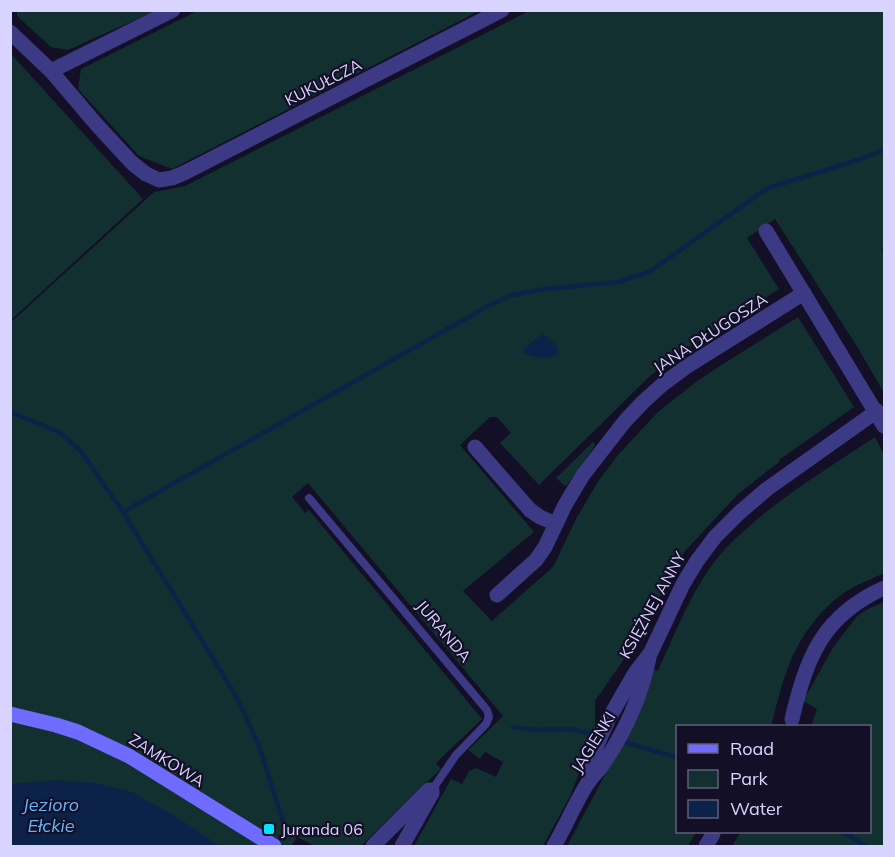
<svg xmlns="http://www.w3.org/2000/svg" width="895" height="857" font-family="Mulish,sans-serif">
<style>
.green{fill:#12302f}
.water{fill:#0c2248}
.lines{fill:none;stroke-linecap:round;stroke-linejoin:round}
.stream{stroke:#0c2248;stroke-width:4.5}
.lane{stroke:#3d3a85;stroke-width:8}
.street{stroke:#3d3a85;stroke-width:15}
.secondary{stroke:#6f6bff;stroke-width:15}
.poi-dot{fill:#00e5ff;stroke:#130f26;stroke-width:2}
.labels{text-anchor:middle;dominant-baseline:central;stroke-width:4.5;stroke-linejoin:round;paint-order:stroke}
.street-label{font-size:16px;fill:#d9d4ff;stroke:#130f26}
.poi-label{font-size:16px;fill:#d9d4ff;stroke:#130f26;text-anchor:start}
.water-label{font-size:18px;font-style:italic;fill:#62b6ff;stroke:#130f26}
</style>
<rect width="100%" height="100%" fill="#130f26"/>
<g class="green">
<polygon points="17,11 17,10 155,11 68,50 51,47 17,16"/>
<polygon points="197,11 197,10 479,11 172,169 139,156 78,89 81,69"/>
<polygon points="529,11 884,11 884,253 878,242 884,255 884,393 858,348 775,219 747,238 779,289 678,354 650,376 539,485 500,443 511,433 497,417 490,417 460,445 534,532 463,591 492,621 553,567 577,517 599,480 618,455 658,412 696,382 720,366 798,317 854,407 779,460 779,462 738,494 685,551 677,563 638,639 595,701 595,730 596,731 570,796 543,846 414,846 451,779 462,784 469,771 476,768 496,777 503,762 485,752 480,759 468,750 503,716 308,483 292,497 305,513 309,510 482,719 436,763 441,769 361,846 315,846 297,837 291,846 11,846 10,323 154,192 185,186"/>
<polygon points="11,55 12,55 143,199 11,320"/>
<path d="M875 437 884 455V573C872 579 858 584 847 591 822 607 803 633 791 660 782 681 777 704 771 726H678V832H696L688 846H567L630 728 654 670 658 671C677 629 695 581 727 547 770 503 824 471 875 437Z"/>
<polygon points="593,442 595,444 594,447 567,485 565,486 556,478"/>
<polygon points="884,602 884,846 732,846 740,833 739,832 870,832 870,726 811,726 817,709 803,701 834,646 858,615 868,609"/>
</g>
<g class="water">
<path d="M543 334C549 337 566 350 554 356 546 360 532 357 524 353L523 350C524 348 541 335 543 334Z"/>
<polygon points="57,780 96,783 132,792 175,816 220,846 11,846 11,784"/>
</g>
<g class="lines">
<g class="stream">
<polyline points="10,412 59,432 80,450 123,512 236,696 258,743 286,831 285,838"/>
<polyline points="123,512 488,306 512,295 545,289 618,282 649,272 768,188 861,159 881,151"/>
<polyline points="513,727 534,730 569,729 594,734"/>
<polyline points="625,742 678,758"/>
<polyline points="843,832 865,846"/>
</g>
<polyline class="lane" points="309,498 487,710 489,717 486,724 456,755 432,790"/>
<g class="street">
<polyline points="10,32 51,71 97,125 132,163 146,174 159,180 172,178 184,173 502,10"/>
<polyline points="51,71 173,10"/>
<polyline points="766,231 884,426"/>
<polyline points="475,447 530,510 540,517 556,524"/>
<polyline points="497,595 536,560 545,547 565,505 583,475 625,421 643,402 663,384 686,367 804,293"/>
<path d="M792 719C807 657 822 616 884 588"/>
<polyline points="589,782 597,745 608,720 635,673 651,652 683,584 697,561 715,537 739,513 767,489 877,411"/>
<polyline points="373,846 429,790 432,790 432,793 402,846"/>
<path d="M554 846C566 825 576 801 589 781 593 776 597 772 601 767 624 734 641 697 649 658"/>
<polyline points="706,846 713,834"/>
</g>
<polyline class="secondary" points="10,714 56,725 78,732 129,756 274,846"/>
</g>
<rect class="poi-dot" x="263" y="823" width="12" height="12" rx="3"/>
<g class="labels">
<g class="street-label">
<text transform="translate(323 82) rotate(-27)">KUKUŁCZA</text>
<text transform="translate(710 333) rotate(-33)">JANA DŁUGOSZA</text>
<text transform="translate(652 605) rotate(-61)">KSIĘŻNEJ ANNY</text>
<text transform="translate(444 631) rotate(50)">JURANDA</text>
<text transform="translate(593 742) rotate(-58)">JAGIENKI</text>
<text transform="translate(167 760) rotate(32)">ZAMKOWA</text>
</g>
<g class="poi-label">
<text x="281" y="829">Juranda 06</text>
</g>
<g class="water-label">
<text x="51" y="804">Jezioro<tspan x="51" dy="21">Ełckie</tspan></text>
</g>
</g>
<rect width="895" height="857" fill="none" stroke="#d9d4ff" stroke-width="24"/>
<rect x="676" y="725" width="195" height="108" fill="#130f26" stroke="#625e7d" stroke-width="1.5"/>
<rect x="688" y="744" width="30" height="9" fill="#6f6bff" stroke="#625e7d" stroke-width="1.5"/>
<text x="730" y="755" font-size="18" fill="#d9d4ff">Road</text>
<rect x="688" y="770" width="30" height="18" fill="#12302f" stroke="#625e7d" stroke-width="1.5"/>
<text x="730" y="785" font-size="18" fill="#d9d4ff">Park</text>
<rect x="688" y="800" width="30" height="18" fill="#0c2248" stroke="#625e7d" stroke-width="1.5"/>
<text x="730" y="815" font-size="18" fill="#d9d4ff">Water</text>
</svg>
